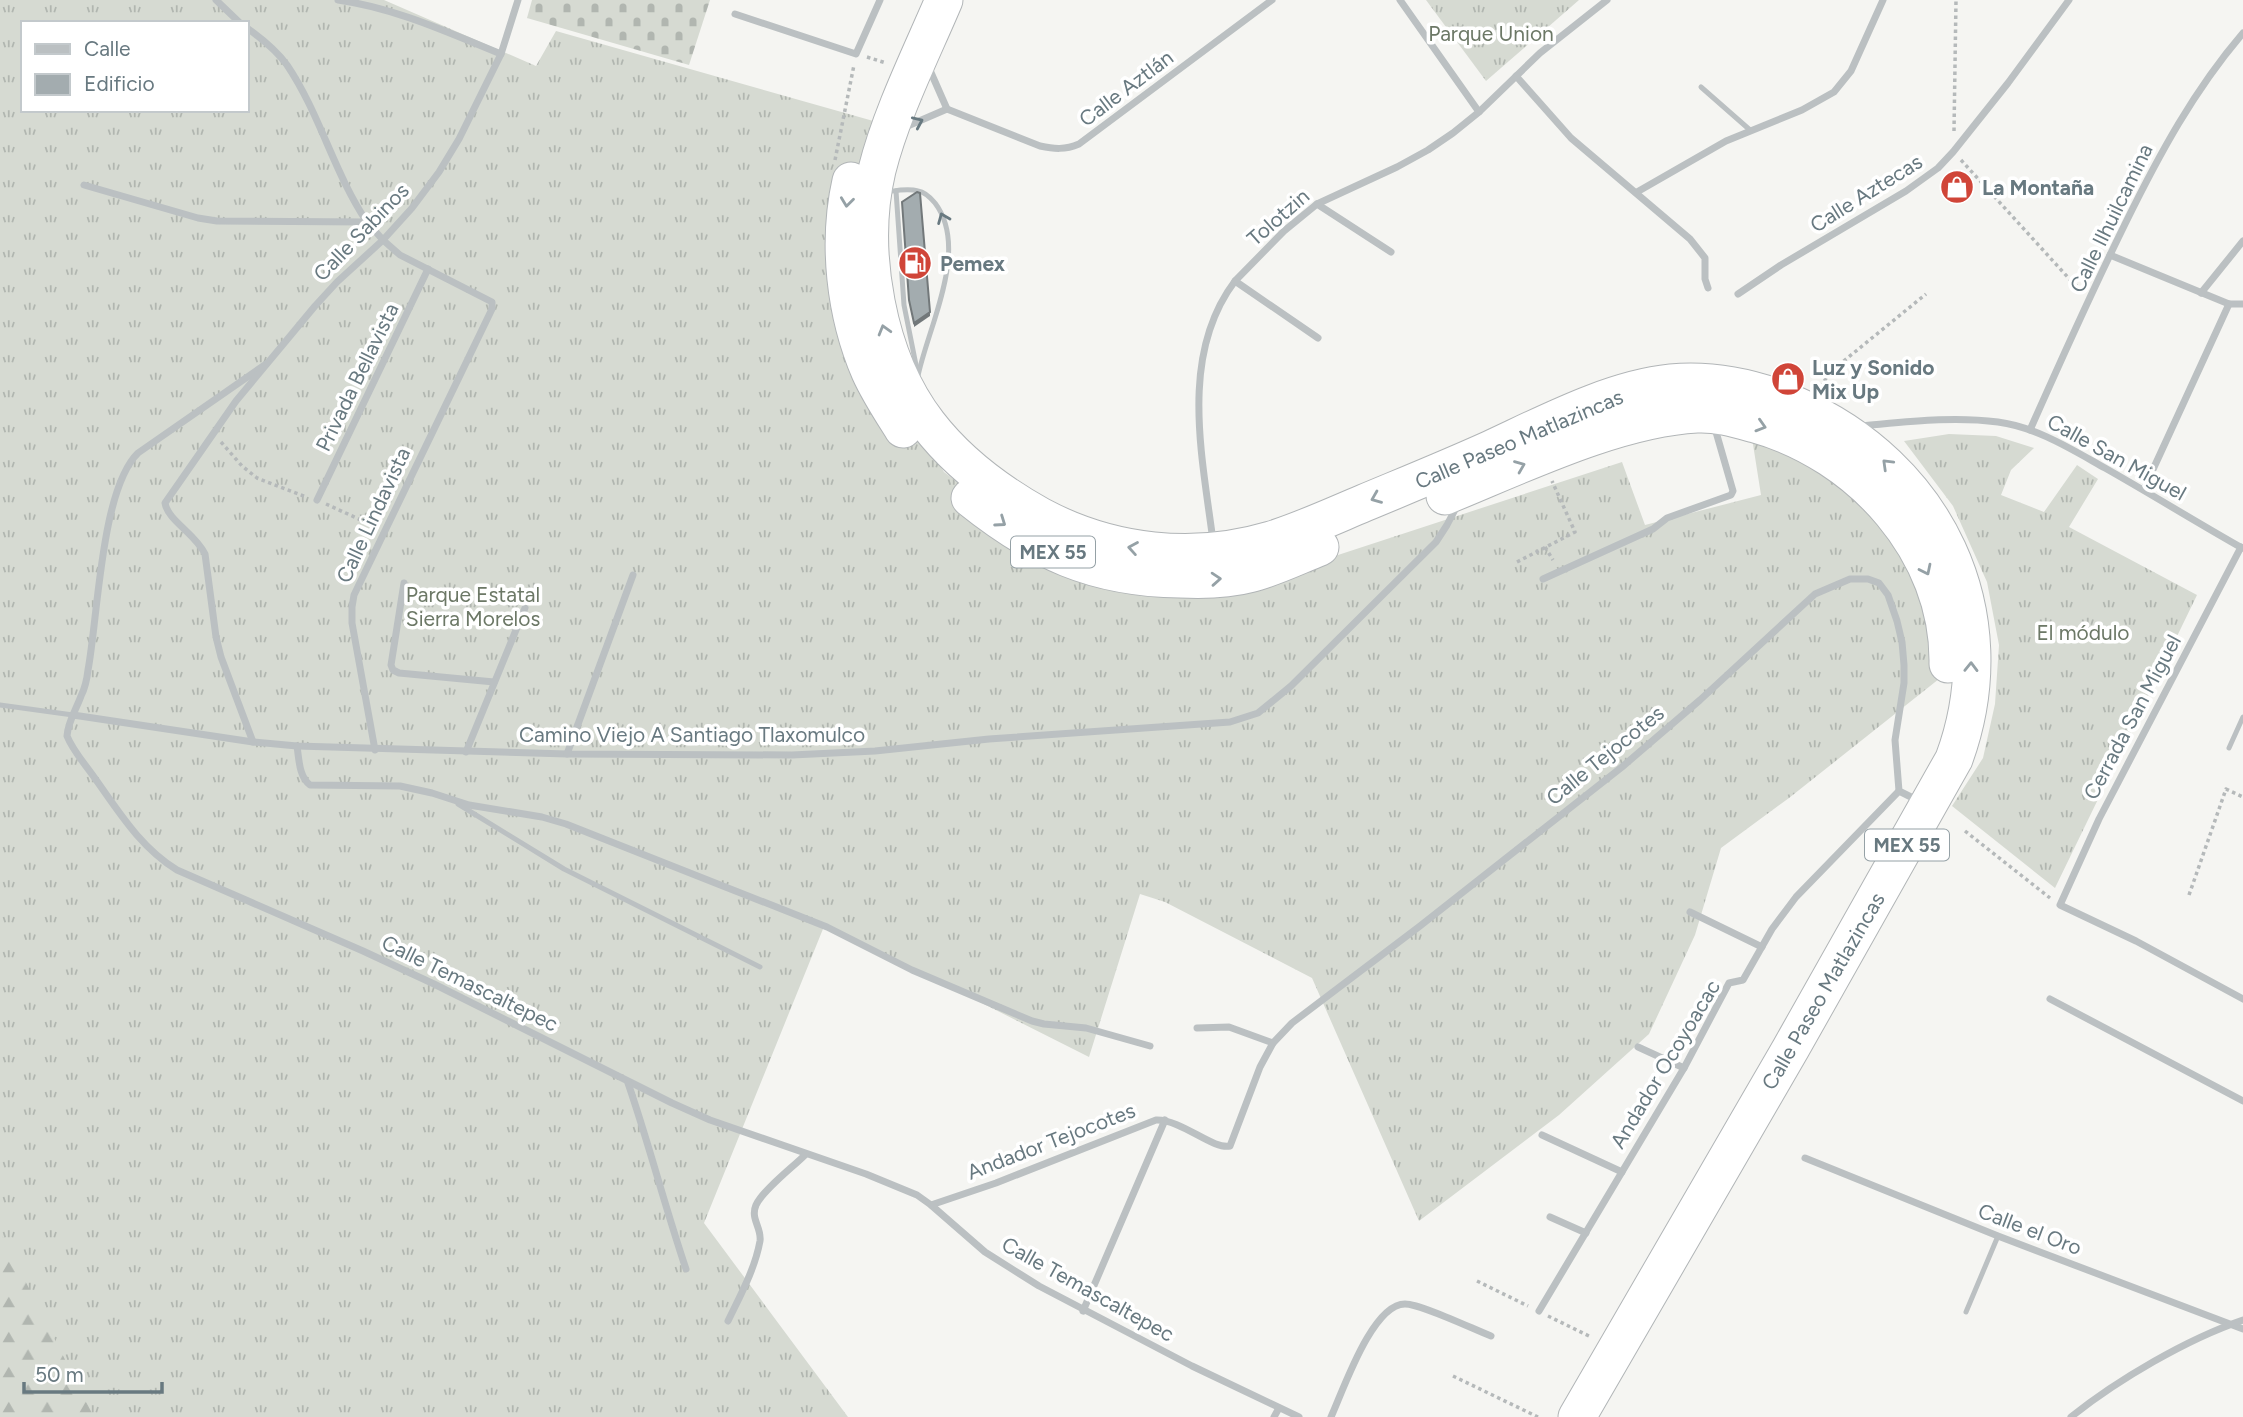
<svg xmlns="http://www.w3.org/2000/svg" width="2243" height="1417" font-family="Figtree,sans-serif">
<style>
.grass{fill:url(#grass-tufts);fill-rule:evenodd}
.forest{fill:url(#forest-firs)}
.cemetery{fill:url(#cemetery-stones)}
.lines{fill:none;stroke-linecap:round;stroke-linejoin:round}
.highway-casing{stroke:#b1b5b7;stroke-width:39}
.path{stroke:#b5b9ba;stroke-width:3.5;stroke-dasharray:3.5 3.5;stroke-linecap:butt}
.lane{stroke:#bbc0c2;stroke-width:5}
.street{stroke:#bbc0c2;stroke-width:7}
.highway{stroke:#fff;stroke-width:37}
.shaded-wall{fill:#72787a}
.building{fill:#a3acaf;stroke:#72787a;stroke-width:2}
.oneway{stroke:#687980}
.oneway2{stroke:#95a1a6}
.labels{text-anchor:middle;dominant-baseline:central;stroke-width:7;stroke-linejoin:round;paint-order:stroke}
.shield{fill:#fff;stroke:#95a1a6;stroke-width:2}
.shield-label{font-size:19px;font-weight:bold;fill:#687980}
.park-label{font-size:21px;fill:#6c7866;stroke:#fff}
.street-label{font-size:21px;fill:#687980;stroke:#fff}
.poi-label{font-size:21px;font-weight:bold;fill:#687980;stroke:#fff;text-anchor:start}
</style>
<defs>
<pattern id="grass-tufts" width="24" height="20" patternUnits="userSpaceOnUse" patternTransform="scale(1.75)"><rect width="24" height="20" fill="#d6dad2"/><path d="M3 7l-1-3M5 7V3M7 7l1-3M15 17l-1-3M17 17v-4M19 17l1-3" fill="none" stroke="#b1b6b0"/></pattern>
<pattern id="forest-firs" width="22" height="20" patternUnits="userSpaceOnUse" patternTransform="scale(1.75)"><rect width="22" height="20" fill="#d6dad2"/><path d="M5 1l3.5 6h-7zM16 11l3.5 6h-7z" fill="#b1b6b0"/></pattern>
<pattern id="cemetery-stones" width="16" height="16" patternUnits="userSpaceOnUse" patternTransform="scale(1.75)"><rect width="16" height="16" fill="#d6dad2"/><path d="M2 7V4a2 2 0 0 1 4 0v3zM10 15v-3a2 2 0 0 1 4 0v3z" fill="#b1b6b0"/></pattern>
</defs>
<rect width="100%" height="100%" fill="#f5f5f2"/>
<g class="grass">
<path d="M0 0H384L536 66 556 31 891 126 871 201 891 384 944 472 1051 554 1213 596 1622 462 1645 525 1761 495 1752 438 1834 453 1978 648 1789 798 1721 848 1695 935 1649 1034 1559 1115 1419 1221 1312 978 1165 902 1140 894 1089 1057 825 924 704 1223 848 1417H0ZM23 23H247V110H23Z"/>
<polygon points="1426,0 1579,0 1486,81"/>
<polygon points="1949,434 1996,436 2034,448 2011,470 2001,495 2044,512 2077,465 2098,479 2069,527 2197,595 2055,888 1952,806 1983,758 1995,704 1999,645 1987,582 1953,506 1904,441"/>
</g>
<polygon class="forest" points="0,1231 94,1417 0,1417"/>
<polygon class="cemetery" points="532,0 710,0 689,65 527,18"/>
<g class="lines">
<g class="highway-casing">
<g id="highway">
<path d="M944 0C921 54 891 114 877 170 858 251 877 358 928 424 958 463 997 492 1040 516 1111 554 1194 563 1271 540 1303 530 1333 516 1364 503 1407 485 1449 468 1491 449 1545 424 1611 389 1671 383 1715 379 1755 388 1795 405 1936 466 2008 612 1954 759L1791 1048 1577 1417"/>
<path d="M851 181C837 243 845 314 870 372 879 392 891 410 903 429"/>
<path d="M1445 496C1519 466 1617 418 1697 414 1717 413 1737 419 1755 424 1860 453 1950 551 1948 664"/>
<path d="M970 498C1036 551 1094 578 1180 579 1203 580 1227 580 1249 574 1273 568 1297 556 1320 547"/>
</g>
</g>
<g class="path">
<polyline points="867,57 886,63"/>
<polyline points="1954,131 1956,0"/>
<polyline points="835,160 854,65"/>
<polyline points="1961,160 2074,284 2082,290"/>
<polyline points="1821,387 1829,373 1926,294"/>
<polyline points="221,442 242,466 257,478 306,497"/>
<polyline points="326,504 374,526"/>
<polyline points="1545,547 1553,560"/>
<polyline points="1517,562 1575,532 1552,481"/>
<polyline points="1965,831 2050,898"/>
<polyline points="2189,895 2226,789 2243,797"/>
<polyline points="1477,1281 1528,1306"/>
<polyline points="1548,1316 1591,1337"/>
<polyline points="1453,1376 1538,1417"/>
</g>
<g class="lane">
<polyline points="1701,87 1750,130"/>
<polyline points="896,191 904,305 917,370"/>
<path d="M885 192C895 191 907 188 918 191 925 192 930 197 935 203 970 249 928 327 918 376"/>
<polyline points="0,705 73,715"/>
<polyline points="2229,748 2243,717"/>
<polyline points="458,804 564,869 760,967"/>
<polyline points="1966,1312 1998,1236"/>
</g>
<g class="street">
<polyline points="216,0 240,23"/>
<path d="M338 0C395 8 447 32 501 54"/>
<polyline points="1400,0 1479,112"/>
<polyline points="735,14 856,54 880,0"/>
<path d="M247 28C261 38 276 50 287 65 320 114 334 173 367 222"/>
<path d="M929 68 947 109 1040 146C1054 149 1065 150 1079 144L1272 0"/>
<polyline points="1516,76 1571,138 1690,239 1705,258 1705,279 1708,288"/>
<polyline points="903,128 947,109"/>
<polyline points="84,185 198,218 217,221 367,222 383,240 400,255 492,302 492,309 354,595 352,607 352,623 375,750"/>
<polyline points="1637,192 1726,141 1802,110 1834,92 1851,71 1883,0"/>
<polyline points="1317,204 1391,252"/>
<polyline points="2110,255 2229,304 2243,304"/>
<polyline points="1235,281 1318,338"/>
<polyline points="2201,293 2243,241"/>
<polyline points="1738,294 1781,265 1906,191 1938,168 1953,152 2008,83 2069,0"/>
<path d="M266 364 138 453C101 489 98 617 88 670 87 679 85 688 81 696 76 710 68 721 67 736 73 751 85 764 94 777 119 812 140 847 177 870L363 951 434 984 672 1103 710 1120 866 1174 917 1195 931 1205 985 1252 1039 1286 1192 1366 1299 1417"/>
<path d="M1860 426C1906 422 1952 416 1998 422 2036 427 2071 449 2105 468 2151 494 2196 522 2242 548"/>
<path d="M2030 430C2061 360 2092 291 2126 222 2159 155 2194 90 2243 33"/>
<polyline points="2144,489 2229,304"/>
<polyline points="317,500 428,269"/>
<path d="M1213 541C1202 455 1179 355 1235 281L1284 231 1317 204 1397 167 1428 150 1453 133 1479 112 1540 53 1607 0"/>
<polyline points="2241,547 2099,819 2060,905 2136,941 2243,999"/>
<polyline points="1543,579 1653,529 1667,518 1731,495 1733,491 1714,425"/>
<polyline points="404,583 391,665 393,670 399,673 494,682"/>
<polyline points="73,715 253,742 297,746 567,754 792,755 875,751 989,739 1230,722 1258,713 1291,686 1436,542 1447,525 1458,504"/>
<path d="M253 742 221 657 216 637 205 554C195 533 168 521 165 503L236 401 315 306 337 282 383 240 412 208 439 172 459 139 501 54 518 0"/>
<path d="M297 746C299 759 299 777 310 785L400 786 432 793 469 805 542 817 566 824 827 927 912 970 1032 1021 1044 1024 1086 1028 1150 1046"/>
<polyline points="466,752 525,608"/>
<polyline points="567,754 633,575"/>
<polyline points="1690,912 1762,947"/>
<polyline points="2050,999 2243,1101"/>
<polyline points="1197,1028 1229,1027 1273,1043"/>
<polyline points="1638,1047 1684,1068"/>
<path d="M628 1083C649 1144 665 1207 686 1269"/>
<polyline points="1542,1135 1622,1172"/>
<polyline points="1805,1158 1998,1236 2243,1329"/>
<path d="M931 1205 996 1183 1156 1120C1181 1119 1213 1150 1230 1146L1260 1067 1273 1043 1292 1023 1420 926 1622 767 1700 700 1815 594 1850 579H1868L1879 583 1888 595 1897 621 1902 642 1904 665V683L1895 740 1899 791 1911 797"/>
<polyline points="1550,1217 1586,1233"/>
<polyline points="1083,1311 1165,1120"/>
<polyline points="1539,1311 1684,1068 1729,983 1743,980 1772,929 1796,897 1899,791"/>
<path d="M728 1321C740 1296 755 1269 760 1241 762 1228 750 1219 756 1205 763 1190 793 1167 805 1155"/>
<polyline points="1274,1417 1279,1408"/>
<path d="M1331 1417C1343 1391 1372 1304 1405 1304 1421 1304 1473 1329 1491 1336"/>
<path d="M2071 1417C2117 1380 2187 1339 2243 1320"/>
</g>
<use href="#highway" class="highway"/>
</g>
<polygon class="shaded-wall" points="930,312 930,316 914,327 914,323"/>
<polygon class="building" points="917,192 920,193 930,312 914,323 909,300 902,202"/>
<defs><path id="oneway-chevron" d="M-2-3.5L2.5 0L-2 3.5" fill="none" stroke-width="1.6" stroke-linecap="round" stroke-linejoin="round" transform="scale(1.75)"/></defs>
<g class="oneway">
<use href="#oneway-chevron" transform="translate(918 122) rotate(-24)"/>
<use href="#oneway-chevron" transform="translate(943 218) rotate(-112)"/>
</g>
<g class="oneway2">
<use href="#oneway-chevron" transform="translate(847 202) rotate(97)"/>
<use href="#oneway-chevron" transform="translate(884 330) rotate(-106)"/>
<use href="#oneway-chevron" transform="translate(1761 426) rotate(17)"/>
<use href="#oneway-chevron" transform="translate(1887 464) rotate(-136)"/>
<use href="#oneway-chevron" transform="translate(1520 466) rotate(-22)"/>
<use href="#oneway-chevron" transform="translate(1376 498) rotate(158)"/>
<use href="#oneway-chevron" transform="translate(1001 522) rotate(35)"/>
<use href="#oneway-chevron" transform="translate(1133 548) rotate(-170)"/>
<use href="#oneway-chevron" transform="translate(1926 570) rotate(64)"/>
<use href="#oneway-chevron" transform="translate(1216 579) rotate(-4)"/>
<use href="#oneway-chevron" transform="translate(1971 667) rotate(-89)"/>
</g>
<defs>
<g id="shop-disc" transform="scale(1.75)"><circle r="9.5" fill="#d04538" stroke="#fff"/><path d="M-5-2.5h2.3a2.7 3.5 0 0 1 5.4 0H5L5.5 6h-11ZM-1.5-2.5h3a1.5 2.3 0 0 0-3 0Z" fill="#fff"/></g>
<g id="fuel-disc" transform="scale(1.75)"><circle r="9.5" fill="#d04538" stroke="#fff"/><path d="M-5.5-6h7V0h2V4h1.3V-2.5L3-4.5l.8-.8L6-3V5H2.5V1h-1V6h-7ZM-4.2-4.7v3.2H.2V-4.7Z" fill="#fff"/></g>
</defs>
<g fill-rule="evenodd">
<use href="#shop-disc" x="1957" y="187"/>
<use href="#fuel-disc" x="915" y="263"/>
<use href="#shop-disc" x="1788" y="379"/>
</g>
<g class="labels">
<g class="shield">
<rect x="1011" y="536.5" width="84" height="31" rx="5"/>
<rect x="1865" y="829.5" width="84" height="31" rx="5"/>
</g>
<g class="shield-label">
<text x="1053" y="552">MEX 55</text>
<text x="1907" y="845">MEX 55</text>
</g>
<g class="park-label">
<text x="1491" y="33">Parque Union</text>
<text x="473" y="594">Parque Estatal<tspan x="473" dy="24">Sierra Morelos</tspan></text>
<text x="2083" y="632">El módulo</text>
</g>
<g class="street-label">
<text transform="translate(1126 88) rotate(-37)">Calle Aztlán</text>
<text transform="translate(1866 193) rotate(-32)">Calle Aztecas</text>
<text transform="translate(1278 217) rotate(-41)">Tolotzin</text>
<text transform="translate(2111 218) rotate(-64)">Calle Ilhuilcamina</text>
<text transform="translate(361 232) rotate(-46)">Calle Sabinos</text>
<text transform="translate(357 377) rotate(-64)">Privada Bellavista</text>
<text transform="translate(1519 439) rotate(-23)">Calle Paseo Matlazincas</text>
<text transform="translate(2117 457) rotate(29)">Calle San Miguel</text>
<text transform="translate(373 515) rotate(-65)">Calle Lindavista</text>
<text transform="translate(2132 717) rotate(-62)">Cerrada San Miguel</text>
<text x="692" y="734">Camino Viejo A Santiago Tlaxomulco</text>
<text transform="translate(1605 755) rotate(-39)">Calle Tejocotes</text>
<text transform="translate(470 983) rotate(26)">Calle Temascaltepec</text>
<text transform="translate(1823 991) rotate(-60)">Calle Paseo Matlazincas</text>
<text transform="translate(1665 1064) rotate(-59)">Andador Ocoyoacac</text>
<text transform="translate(1051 1141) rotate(-21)">Andador Tejocotes</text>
<text transform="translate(2030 1229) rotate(21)">Calle el Oro</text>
<text transform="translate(1088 1289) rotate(29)">Calle Temascaltepec</text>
</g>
<g class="poi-label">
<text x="1982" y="187">La Montaña</text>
<text x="940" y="263">Pemex</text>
<text x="1812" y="367">Luz y Sonido<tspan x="1812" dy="24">Mix Up</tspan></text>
</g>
</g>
<rect x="21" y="21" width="228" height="91" fill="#ffffff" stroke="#c3c9cc" stroke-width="2"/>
<rect x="35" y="44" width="35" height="10" fill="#bbc0c2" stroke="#c3c9cc" stroke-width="2"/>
<text x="84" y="56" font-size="21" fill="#687980">Calle</text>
<rect x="35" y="74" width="35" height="21" fill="#a3acaf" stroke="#c3c9cc" stroke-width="2"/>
<text x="84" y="91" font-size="21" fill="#687980">Edificio</text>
<path d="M24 1382v10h138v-10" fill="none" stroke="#687980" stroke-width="3.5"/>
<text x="35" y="1382" font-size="21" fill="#687980" stroke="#ffffff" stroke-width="5" paint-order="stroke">50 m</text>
</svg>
